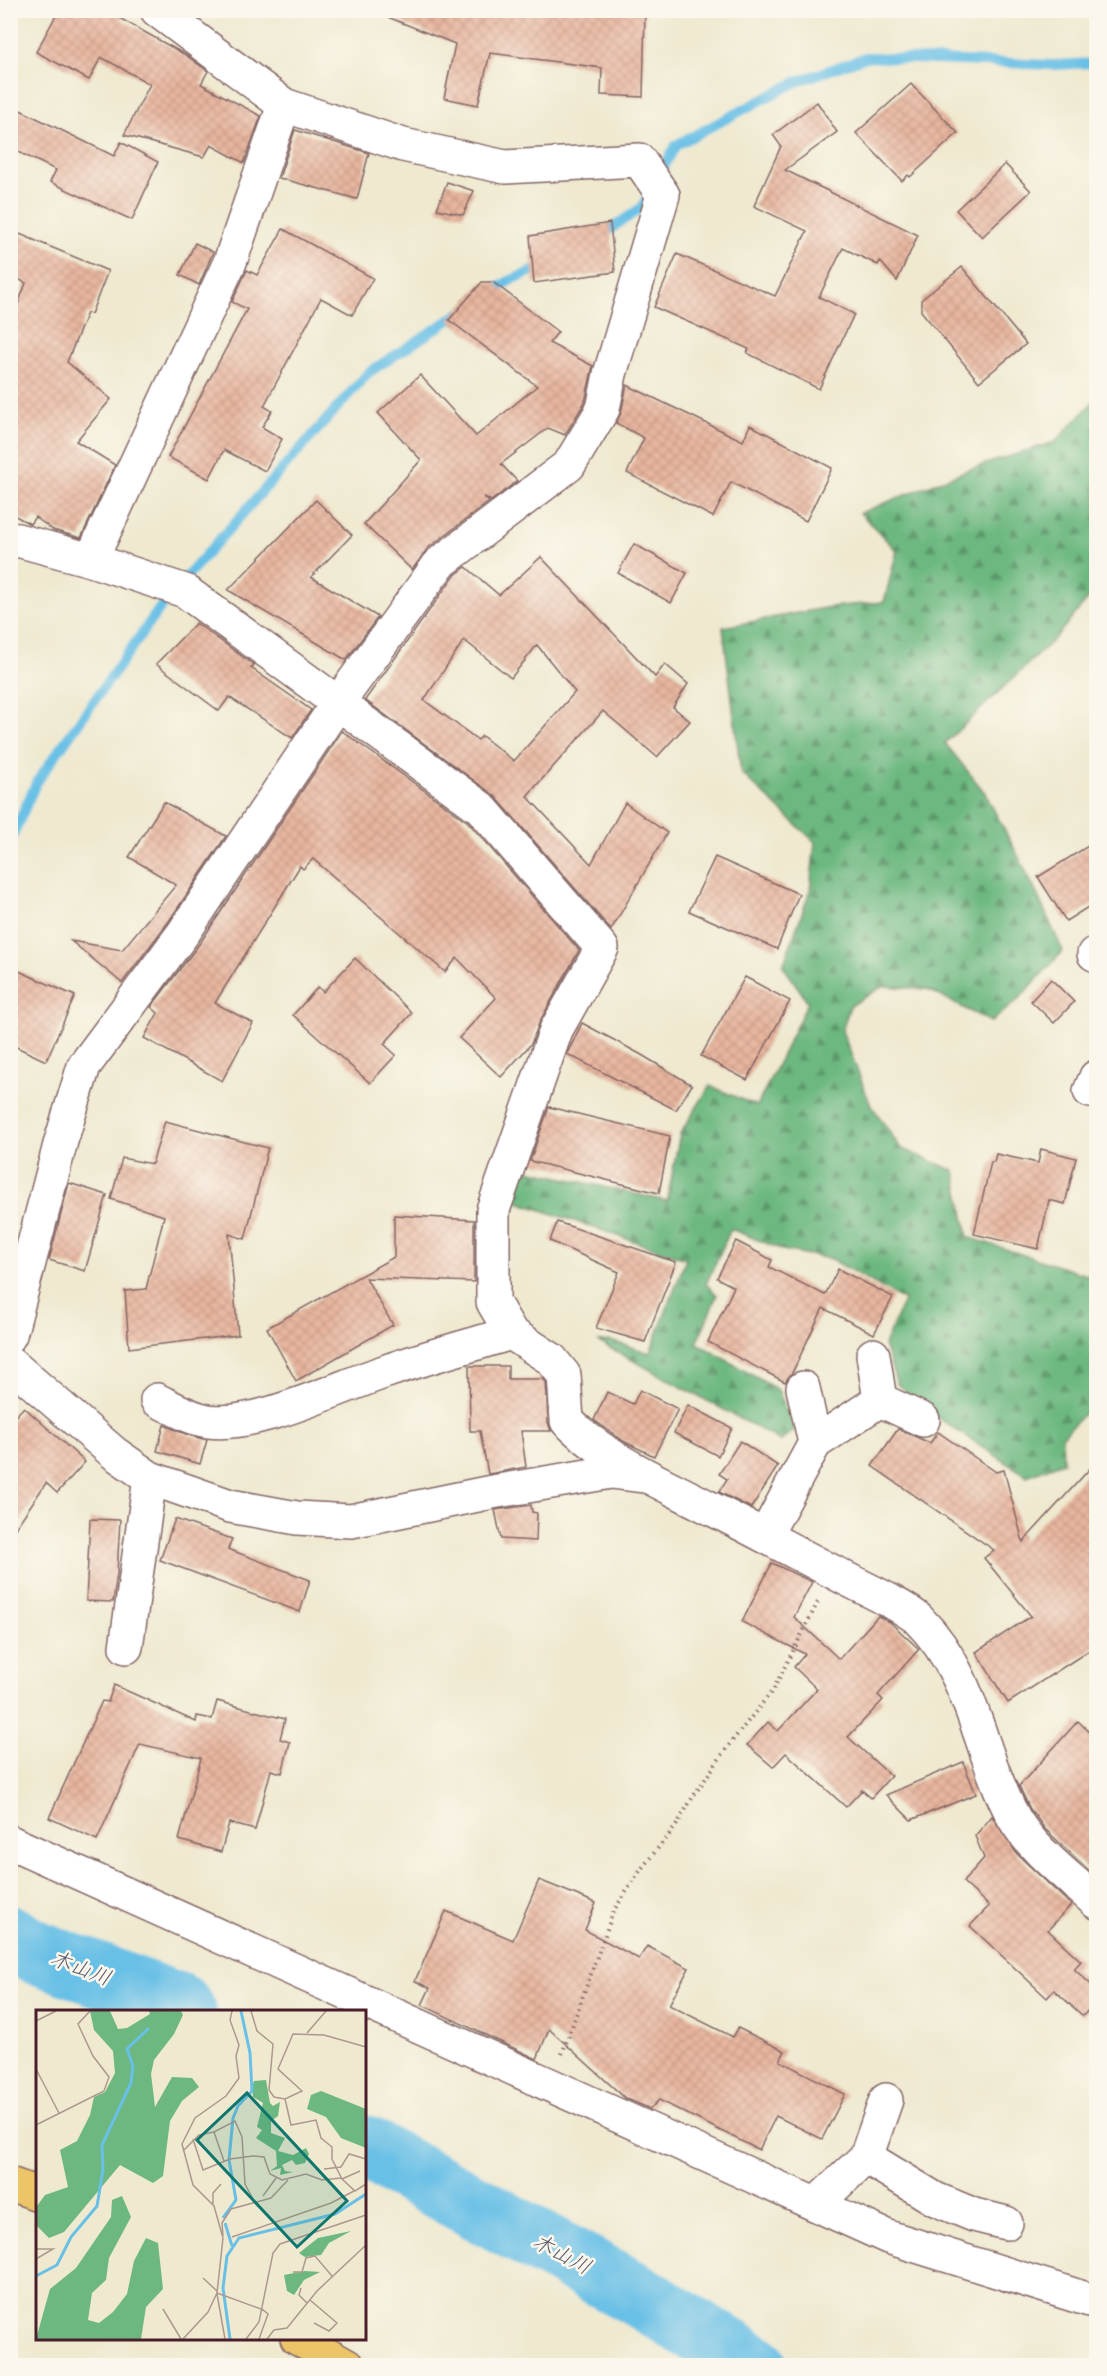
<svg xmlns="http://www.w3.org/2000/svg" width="1107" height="2376" font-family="Sriracha,'Klee One',sans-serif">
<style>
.forest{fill:url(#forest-firs);stroke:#5b6c56;stroke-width:1.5}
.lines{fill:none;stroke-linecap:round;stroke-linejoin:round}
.stream{stroke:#69c0e6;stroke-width:10}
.river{stroke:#69c0e6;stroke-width:64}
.building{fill:url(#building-cross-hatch);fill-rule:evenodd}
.minor-casing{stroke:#846665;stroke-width:36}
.major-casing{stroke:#846665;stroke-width:36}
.path{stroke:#846665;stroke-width:4;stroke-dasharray:1.5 4.5;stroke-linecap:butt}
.minor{stroke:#fff;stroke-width:33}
.major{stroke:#edc569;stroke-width:33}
.labels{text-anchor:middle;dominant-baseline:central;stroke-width:5;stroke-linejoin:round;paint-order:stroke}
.water-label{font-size:21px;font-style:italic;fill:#55576c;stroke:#fbf7ec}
.inset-river{fill:none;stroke:#69c0e6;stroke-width:3}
.inset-road{fill:none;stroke:#ad988e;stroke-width:1.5}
.view{fill:#0f766e;fill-opacity:0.15;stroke:#0f766e;stroke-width:3}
.inset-edge{fill:none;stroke:#4a1f2b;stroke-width:3}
</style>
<defs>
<pattern id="forest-firs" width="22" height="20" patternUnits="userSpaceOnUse" patternTransform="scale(1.5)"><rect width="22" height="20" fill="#6cb880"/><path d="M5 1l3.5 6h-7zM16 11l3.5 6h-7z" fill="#5b9569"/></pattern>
<pattern id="building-cross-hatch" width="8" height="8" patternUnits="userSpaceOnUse" patternTransform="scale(1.5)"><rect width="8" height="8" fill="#e8b69f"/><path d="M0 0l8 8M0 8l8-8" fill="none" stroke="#c89c89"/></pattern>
</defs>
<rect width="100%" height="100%" fill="#fbf7ec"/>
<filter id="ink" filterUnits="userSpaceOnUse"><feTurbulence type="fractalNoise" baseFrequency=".0167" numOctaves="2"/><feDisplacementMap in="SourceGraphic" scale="12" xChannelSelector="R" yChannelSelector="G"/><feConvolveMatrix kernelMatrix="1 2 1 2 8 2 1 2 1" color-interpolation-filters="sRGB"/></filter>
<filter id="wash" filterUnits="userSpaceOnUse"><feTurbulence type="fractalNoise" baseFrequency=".008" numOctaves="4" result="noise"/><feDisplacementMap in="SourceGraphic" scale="24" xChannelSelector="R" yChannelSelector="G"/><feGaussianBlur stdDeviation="1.35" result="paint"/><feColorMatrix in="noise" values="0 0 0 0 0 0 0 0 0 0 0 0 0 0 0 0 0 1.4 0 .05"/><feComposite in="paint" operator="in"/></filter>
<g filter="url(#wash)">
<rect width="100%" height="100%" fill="#efe9d0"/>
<polygon class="forest" points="1096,399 1096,592 1094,592 1055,638 945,743 985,793 1028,875 1063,951 1018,1000 991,1022 927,989 883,986 850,1006 842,1031 870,1103 900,1148 955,1171 968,1237 1096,1278 1096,1405 1094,1403 1062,1437 1063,1462 1027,1476 933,1415 897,1384 884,1345 904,1300 831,1259 783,1250 731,1229 706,1284 717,1295 697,1343 778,1390 795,1430 781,1441 599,1342 611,1341 650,1353 686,1259 515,1201 523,1169 667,1201 680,1134 710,1086 757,1106 808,1002 783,966 810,891 815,842 741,773 723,627 830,607 884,602 897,551 860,513 970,469 1055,442"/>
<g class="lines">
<g class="stream">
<polyline points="657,179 676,145 796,82 866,57 1052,65 1096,63"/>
<polyline points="599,237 641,208 650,193"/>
<polyline points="488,295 509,281 546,265"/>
<polyline points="10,842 36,783 164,602 368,373 460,313"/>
</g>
<g class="river">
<polyline points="10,1937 34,1951 179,2005 185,2012"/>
<polyline points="364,2147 636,2294 756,2366"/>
</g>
</g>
<g id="blocks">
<g class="building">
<polygon points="59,10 126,10 121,19 184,54 208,71 201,84 261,116 244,163 211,145 204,157 124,135 150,84 101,57 89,80 36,52"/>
<polygon points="375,10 645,10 643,97 601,95 602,68 490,53 478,105 444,98 455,44 375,12"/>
<polygon points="911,84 958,133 910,177 908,175 902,181 856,133"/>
<polygon points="817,102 837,132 785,170 918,235 897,281 880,261 878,265 843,248 819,297 854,314 819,389 747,353 749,349 654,307 677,254 775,296 807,231 754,206 781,146 773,135"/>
<polygon points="10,105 114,156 121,142 158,162 132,220 50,182 56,170 10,148"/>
<polygon points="295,130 369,153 357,199 279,178"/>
<polygon points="1005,164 1031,191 982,237 956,210"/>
<polygon points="447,182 474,191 463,215 437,209"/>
<polygon points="610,223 615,272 534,283 530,236"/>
<polygon points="283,229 373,278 352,315 321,298 264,406 272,411 262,427 282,439 265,471 224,450 209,479 168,457 247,309 232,302 247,270 257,275"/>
<polygon points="10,230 108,271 91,314 87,313 67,362 111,399 76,441 115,465 81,538 53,530 35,517 30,524 10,513 10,325 26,283 10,275"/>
<polygon points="195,243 213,252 199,285 180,275"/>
<polygon points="962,267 1026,344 979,382 921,311 921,300"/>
<polygon points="482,282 493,282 558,332 549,343 593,366 585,402 565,435 548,428 501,464 517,481 491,501 483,496 489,502 428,548 412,570 364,524 421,460 378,413 420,375 476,436 537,386 449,320"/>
<polygon points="627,385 743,441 750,425 832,468 806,521 731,482 713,517 627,473 644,438 616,423 621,413"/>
<polygon points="316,500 352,535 311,577 378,617 346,660 228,590"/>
<polygon points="634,544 687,573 671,603 618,573"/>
<path d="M541 557 655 677 665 664 688 684 673 707 690 721 657 757 603 711 527 796 591 864 625 803 667 833 611 930 495 796 365 700 454 576 466 567 499 595ZM464 640 511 678 537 645 575 692 514 761 482 736 478 740 424 700Z"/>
<polygon points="196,623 254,665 251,668 311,710 292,738 229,697 219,711 156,664"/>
<polygon points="342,731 468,822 579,950 540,1021 531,1044 501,1077 459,1038 496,998 457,958 445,972 313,859 303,869 300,866 215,1003 253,1023 222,1081 144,1038 158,1013 151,1007 200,943"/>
<polygon points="164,802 226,836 169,921 122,983 71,941 122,950 176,885 129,857"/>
<polygon points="1096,841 1096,902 1066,921 1038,877"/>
<polygon points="715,857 799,894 777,949 689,911"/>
<polygon points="355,958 412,1013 384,1044 396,1055 370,1083 293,1015 318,987 323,992"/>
<polygon points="10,967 75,996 46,1061 10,1044"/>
<polygon points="745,977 790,1001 747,1080 701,1056"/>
<polygon points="1051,979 1074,1002 1054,1023 1031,1001"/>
<polygon points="582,1023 640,1054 692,1085 676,1110 567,1054"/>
<polygon points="549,1107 670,1136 659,1193 530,1161"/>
<polygon points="165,1121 268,1148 245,1239 229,1234 238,1335 129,1348 125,1291 146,1289 164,1216 111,1199 122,1158 152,1164"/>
<polygon points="1041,1149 1076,1158 1065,1204 1049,1200 1038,1249 974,1234 991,1162 994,1162 996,1154 1038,1163"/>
<polygon points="69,1183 107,1195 85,1271 49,1260"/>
<polygon points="394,1215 474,1220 474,1282 366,1278 393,1325 296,1381 267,1328 394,1257"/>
<polygon points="557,1222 676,1262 645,1342 596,1328 619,1272 550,1241"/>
<polygon points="736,1241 772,1260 769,1267 825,1295 838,1269 893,1297 874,1334 823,1308 792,1373 785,1382 708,1342 734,1287 717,1278"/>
<polygon points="469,1366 508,1366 508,1379 543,1379 546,1382 548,1422 551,1431 521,1431 526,1467 488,1474 480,1431 470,1431"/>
<polygon points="640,1390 678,1409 654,1456 625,1442 594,1420 607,1392 633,1404"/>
<polygon points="688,1405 732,1428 718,1456 674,1433"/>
<polygon points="24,1407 85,1462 57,1493 46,1483 10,1536 10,1422"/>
<polygon points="164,1425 188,1435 207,1440 200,1464 157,1451"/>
<polygon points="898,1429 930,1443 938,1432 996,1472 1004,1470 1023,1542 1096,1462 1096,1646 1008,1703 976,1652 1031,1616 984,1558 994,1550 872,1466"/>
<polygon points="740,1441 778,1466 751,1508 719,1492 727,1479 719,1474"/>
<polygon points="531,1505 532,1512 537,1513 536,1541 501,1539 495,1510"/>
<polygon points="90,1519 120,1520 117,1574 113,1602 86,1601"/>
<polygon points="175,1519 232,1539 228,1549 310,1580 300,1612 160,1560"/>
<polygon points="772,1563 812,1582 794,1617 839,1659 878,1616 890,1622 919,1649 878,1695 883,1700 848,1737 891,1776 871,1798 862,1790 846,1807 786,1753 773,1767 747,1745 768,1722 778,1731 817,1689 794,1667 805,1654 742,1622"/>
<polygon points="114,1685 196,1722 197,1716 212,1719 217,1701 285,1719 280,1739 290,1742 282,1773 271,1770 255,1830 229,1823 221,1852 179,1840 201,1758 140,1744 97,1840 49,1818 102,1701 108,1702"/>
<polygon points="1078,1721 1096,1738 1096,1877 1045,1829 1030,1809 1019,1786"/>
<polygon points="963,1762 976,1794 911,1820 886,1795"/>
<polygon points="992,1816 1017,1854 1071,1905 1048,1930 1081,1961 1074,1969 1096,1989 1096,2001 1083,2016 1054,1990 1047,1998 970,1926 989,1906 963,1882 984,1858 975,1836"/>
<polygon points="539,1880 596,1903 585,1930 639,1959 647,1946 689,1968 669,2005 733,2037 738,2028 785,2051 780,2061 845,2094 822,2139 776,2116 759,2150 659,2100 650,2109 625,2098 549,2029 537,2059 422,2005 430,1988 415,1981 446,1911 513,1940"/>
</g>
</g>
</g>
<g filter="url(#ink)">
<use href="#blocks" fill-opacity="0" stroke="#846665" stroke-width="1.5"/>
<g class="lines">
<g class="minor-casing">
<g id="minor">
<path d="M10 538 91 560 185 591 481 808 602 948 556 1030 493 1210V1302L511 1333 551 1359 564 1375 567 1421C606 1459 658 1481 706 1506 751 1528 794 1552 839 1575 859 1586 903 1605 918 1619 975 1676 977 1750 1014 1818 1033 1851 1069 1876 1096 1902"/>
<polyline points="91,560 230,262 284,105"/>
<polyline points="1094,954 1096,955"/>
<polyline points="1090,1091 1096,1077"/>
<polyline points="10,1335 61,1141 84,1066 184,932 338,703 440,563 569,465 603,409 610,374 663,195 639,160 505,167 403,145 284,105 157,10"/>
<polyline points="10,1363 114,1453 150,1478 230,1506 297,1518 351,1521 492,1492 611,1472 643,1476"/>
<path d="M157 1400C173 1408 190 1418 208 1421 256 1428 336 1388 384 1372 426 1357 469 1346 511 1333"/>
<polyline points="880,1400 923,1420"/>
<polyline points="815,1443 880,1400 873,1355"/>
<polyline points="765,1536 815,1443 803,1388"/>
<polyline points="126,1647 150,1478"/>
<polyline points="10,1842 888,2237 1096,2302"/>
<polyline points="866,2157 935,2199 974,2215 1006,2223"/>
<polyline points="816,2204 866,2157 886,2100"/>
</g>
</g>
<g class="major-casing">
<g id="major">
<polyline points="10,2184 38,2194"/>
<polyline points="297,2338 347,2366"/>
</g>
</g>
<polyline class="path" points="562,2054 614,1910 642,1868 676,1826 694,1795 729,1745 773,1690 818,1602"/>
<use href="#minor" class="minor"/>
<use href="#major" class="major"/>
</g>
</g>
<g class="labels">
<g class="water-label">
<text transform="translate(81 1968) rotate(21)">木山川</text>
<text transform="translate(562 2254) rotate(28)">木山川</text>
</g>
</g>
<g transform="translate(36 2010)">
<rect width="330" height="330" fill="#efe9d0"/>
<path d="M54 1H74L82 19 91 18 114 4 113 1H145L147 5 138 24 118 50 115 64 119 97 136 67 156 68 163 77 146 91 134 111 127 166 117 173 84 155 28 222 13 228 0 215 1 196 9 185 32 177 24 140 41 131 54 105 58 87 69 82 79 63 77 41 58 20ZM230 70 234 93 237 96 244 92 242 106 235 111V123L249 128 242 141 257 145 270 138 273 144 269 153 260 155 256 150 246 155 249 161 257 162 244 165 245 158 234 161 241 156 240 141 220 128 226 120 221 117 227 93 217 87 216 77 218 71ZM285 81 330 99V138L305 128 290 107 271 99 275 85ZM86 186 95 207 73 248 70 270 56 283 52 310 63 313 77 302 91 284 98 251 110 228 122 233 127 279 110 297 105 329H0L14 279 40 258 75 207 76 190ZM315 221 293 233 285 245 269 247 263 243 282 228ZM269 261 284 262 268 270 258 285 251 281 248 265Z" fill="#6cb880"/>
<path class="inset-river" d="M187 208 200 190 193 150 197 108 202 96 216 81 214 43 205 1M189 213 196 236M0 266 21 255 35 227 61 196 67 160 66 135 95 73 97 56 91 39 113 18M194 329 187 278 191 246 203 228 299 204 330 184"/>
<path class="inset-road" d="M196 1 194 10 203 35 200 46 203 68 190 86 159 108 146 134 157 175 178 196 187 228 181 283 225 299M215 1 221 21 237 34 233 80 238 87 249 89 266 81 242 59 257 24 288 25 330 37M0 11 20 1M271 23 290 1M0 59 23 103M249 89 255 115 280 110 285 128 296 137V149L306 169 319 181 330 174M0 115 68 81 73 67 57 46 42 14 54 1M178 122 188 151M157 129 167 160 194 149 217 146 228 147 234 164 246 170 270 164 286 170 305 168M147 141 163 125 178 122 199 111 206 127 209 174 218 191M288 159 305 157 313 144 330 149M306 169 324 161M227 186 240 168M177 194V183L185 174M187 226 186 213 195 199 235 188 252 170M196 227 295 193 318 181M0 239H17L0 249M257 262H266L270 248 279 246 296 266M167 268 181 281M265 278 263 285 271 293M181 284 189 329M274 290 301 313 293 321 278 313M127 299 145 329M147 329 172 302 181 283M210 329 223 312 237 243 244 234 330 205M223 329 232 304 226 299M231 329 238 320 251 318 281 281 330 235"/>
<path class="view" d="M211 83 311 191 261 237 161 130Z"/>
<rect width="330" height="330" class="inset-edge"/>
</g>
<rect width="1107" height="2376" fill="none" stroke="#fbf7ec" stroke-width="36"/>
</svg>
